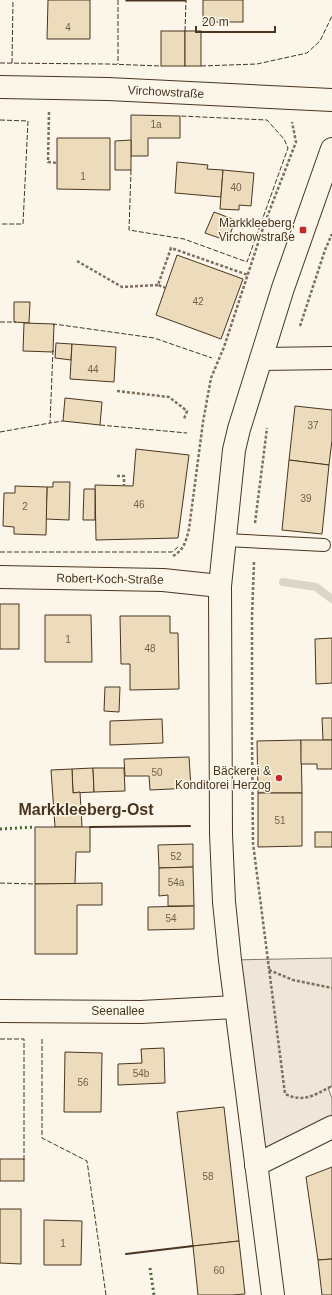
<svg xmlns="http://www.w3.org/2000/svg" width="332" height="1295" font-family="Helvetica,sans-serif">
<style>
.green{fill:#ede6d9;stroke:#887966}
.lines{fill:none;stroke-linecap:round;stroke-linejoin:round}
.stream{stroke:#dcd4c6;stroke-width:8}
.building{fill:#ecdcbc;stroke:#4a3520}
.lane-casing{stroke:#4a3520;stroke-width:14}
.street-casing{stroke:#4a3520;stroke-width:24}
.secondary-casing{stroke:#4a3520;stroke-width:24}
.path{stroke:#7f6f5c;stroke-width:2.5;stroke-dasharray:3 2;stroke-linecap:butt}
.lane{stroke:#fbf6e9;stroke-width:12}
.street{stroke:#fbf6e9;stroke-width:22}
.secondary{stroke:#fbf6e9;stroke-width:22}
.hedge{stroke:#436837;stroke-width:3;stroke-dasharray:2 3;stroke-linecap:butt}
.fence{stroke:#4a3520;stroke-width:1;stroke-dasharray:5 2;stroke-linecap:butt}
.wall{stroke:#4a3520;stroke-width:2}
.poi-dot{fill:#c62828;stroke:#fbf6e9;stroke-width:1.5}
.labels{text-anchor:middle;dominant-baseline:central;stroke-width:3;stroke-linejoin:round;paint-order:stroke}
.number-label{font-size:10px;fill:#725f47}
.street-label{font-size:12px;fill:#4a3520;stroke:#fbf6e9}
.poi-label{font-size:12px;fill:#4a3520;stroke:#fbf6e9;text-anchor:end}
.district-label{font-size:16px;font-weight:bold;fill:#4a3520;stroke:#fbf6e9}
</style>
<rect width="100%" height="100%" fill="#fbf6e9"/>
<polygon class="green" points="332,958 332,1086 328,1088 332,1098 332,1127 256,1165 230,960"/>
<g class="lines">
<polyline class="stream" points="283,582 316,587 332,599"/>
</g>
<g class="building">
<polygon points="48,0 90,0 90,39 47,39"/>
<rect x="126" y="0" width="60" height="1"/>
<rect x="203" y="0" width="40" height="22"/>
<rect x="161" y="31" width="24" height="35"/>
<rect x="185" y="31" width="16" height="35"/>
<polygon points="131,115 180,116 180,138 148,138 148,156 131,156"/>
<polygon points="57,138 110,138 110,190 57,189"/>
<polygon points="131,140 131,170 115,170 115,141"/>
<polygon points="177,162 208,165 207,169 223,170 221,197 175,193"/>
<polygon points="223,170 254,173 251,206 239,205 239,210 220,209"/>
<polygon points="214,212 235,220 228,241 205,233"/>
<polygon points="177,255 243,279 221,339 156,315"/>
<polygon points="14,302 30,302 29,323 14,322"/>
<polygon points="24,323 54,324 53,352 23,351"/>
<polygon points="56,343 72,344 71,360 55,358"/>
<polygon points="72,344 116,347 114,382 70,379"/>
<polygon points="65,398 102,402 100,425 63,421"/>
<polygon points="295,406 332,410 332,440 329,465 289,460"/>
<polygon points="136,449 189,455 178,538 96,540 95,485 133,486"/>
<polygon points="289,460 329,465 322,534 282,530"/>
<polygon points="53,482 70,482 69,520 46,519 47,487 53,487"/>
<polygon points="15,486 47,487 46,535 14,534 14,527 3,526 4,493 15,493"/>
<polygon points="84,489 95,489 95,520 83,520"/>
<rect x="0" y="604" width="19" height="45"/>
<polygon points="45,615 91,615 92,662 45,662"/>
<polygon points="120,616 170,616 170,633 178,633 179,689 130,690 130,664 121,664"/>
<polygon points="332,638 332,683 316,684 315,639"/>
<polygon points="105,687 120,687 119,712 104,711"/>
<polygon points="322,718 332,718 332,740 323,740"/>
<polygon points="162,719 163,743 110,745 110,721"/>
<polygon points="301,740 302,793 258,793 257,741"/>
<polygon points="301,740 332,740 332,769 317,769 317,764 301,764"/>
<polygon points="189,757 191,788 150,790 149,776 125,776 124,759"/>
<polygon points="93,768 94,792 73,793 72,769"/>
<polygon points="93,768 124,768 125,791 94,792"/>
<polygon points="72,769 73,793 80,792 82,827 55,827 51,770"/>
<polygon points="258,793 302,793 302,846 258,847"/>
<polygon points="35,827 90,827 90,852 76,852 75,884 35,884"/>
<rect x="315" y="832" width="17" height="15"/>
<polygon points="193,844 193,867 159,868 158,845"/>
<polygon points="193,867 194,906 168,906 168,895 159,896 159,868"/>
<polygon points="102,883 102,905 77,905 77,954 35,954 35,884"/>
<polygon points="194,906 194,929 148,930 148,907"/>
<polygon points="164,1048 165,1083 118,1085 118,1064 142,1063 141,1049"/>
<polygon points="65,1052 102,1053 101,1112 64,1112"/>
<polygon points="224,1107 239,1241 193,1246 177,1112"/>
<rect x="0" y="1159" width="24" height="22"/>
<polygon points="332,1167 332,1259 318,1260 306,1177"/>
<polygon points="0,1209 21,1209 21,1264 0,1263"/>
<polygon points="44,1220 82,1221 81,1265 44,1265"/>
<polygon points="239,1241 245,1294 232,1295 198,1295 193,1246"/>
<polygon points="332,1259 332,1295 322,1295 318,1260"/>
</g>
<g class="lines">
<g class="lane-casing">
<polyline id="lane" points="225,540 324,545"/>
</g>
<g class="street-casing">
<g id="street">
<polyline points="0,87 108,89 332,100"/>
<polyline points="261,359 332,358"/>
<polyline points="0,577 163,580 220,586"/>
<polyline points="256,1165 332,1127"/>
</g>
</g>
<g class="secondary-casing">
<g id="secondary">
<polyline points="0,1011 141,1012 235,1007"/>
<polyline points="273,1295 230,960 224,902 221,834 220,586 234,450 239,429 283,288 332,149"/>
</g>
</g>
<g class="path">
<polyline points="49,112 48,162 57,163"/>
<polyline points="77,261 122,287 158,285"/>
<polyline points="166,288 158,285 171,248 248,275"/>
<polyline points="300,326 325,250 332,234"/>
<polyline points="117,391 169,397 187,411 184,419"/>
<polyline points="117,476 124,476 124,486"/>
<polyline points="255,523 267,428"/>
<path d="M173 556C184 550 186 541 189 529L203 422 211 378 224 347 264 225 296 142 292 122"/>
<path d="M254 562 252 616V739L253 843 285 1094C305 1103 314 1095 332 1086"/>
<polyline points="269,970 293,980 332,988"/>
</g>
<use href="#lane" class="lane"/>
<use href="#street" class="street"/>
<use href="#secondary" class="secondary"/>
<g class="hedge">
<polyline points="0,829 35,827"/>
<polyline points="150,1268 154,1295"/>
</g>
<g class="fence">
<polyline points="118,0 118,64"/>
<polyline points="185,31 186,1"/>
<polyline points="0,63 108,64 161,66"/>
<polyline points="12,63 13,0"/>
<polyline points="201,66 257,64 307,53 320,41 332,16"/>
<polyline points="0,120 28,121 23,224 0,224"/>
<polyline points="131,170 129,230 184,239 247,262 288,148 284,139 267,120 180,116"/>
<polyline points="0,322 16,322"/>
<polyline points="54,326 54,324 154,338 212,358"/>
<polyline points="53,350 50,423 63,421"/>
<polyline points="100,425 187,433"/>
<polyline points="0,432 50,423"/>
<polyline points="0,552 172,552 178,547"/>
<polyline points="0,883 35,884"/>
<polyline points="0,1039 24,1039 24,1160"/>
<polyline points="42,1039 42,1138 87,1161 106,1295"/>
</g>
<g class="wall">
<polyline points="90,827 190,826"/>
<polyline points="126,1254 193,1246"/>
</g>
</g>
<g class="poi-dot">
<rect x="299" y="226" width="8" height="8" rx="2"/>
<circle cx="279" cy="778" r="4"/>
</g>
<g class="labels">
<g class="number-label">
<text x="68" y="27">4</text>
<text x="156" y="124">1a</text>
<text x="83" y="176">1</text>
<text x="236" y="187">40</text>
<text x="198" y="301">42</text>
<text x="93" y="369">44</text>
<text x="313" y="425">37</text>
<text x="306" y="498">39</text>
<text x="139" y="504">46</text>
<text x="25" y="506">2</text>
<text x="68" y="639">1</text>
<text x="150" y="648">48</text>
<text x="157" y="772">50</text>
<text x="280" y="820">51</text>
<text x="176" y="856">52</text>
<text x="176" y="882">54a</text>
<text x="171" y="918">54</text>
<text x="141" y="1073">54b</text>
<text x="83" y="1082">56</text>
<text x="208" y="1176">58</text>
<text x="63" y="1243">1</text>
<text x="219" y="1270">60</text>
</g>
<g class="street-label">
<text transform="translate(166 92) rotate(3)">Virchowstraße</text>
<text transform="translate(110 579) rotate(1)">Robert-Koch-Straße</text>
<text x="118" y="1011">Seenallee</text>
</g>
<g class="poi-label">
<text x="295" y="223">Markkleeberg,<tspan x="295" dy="14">Virchowstraße</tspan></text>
<text x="271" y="771">Bäckerei &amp;<tspan x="271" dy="14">Konditorei Herzog</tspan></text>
</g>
<g class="district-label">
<text x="86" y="809">Markkleeberg-Ost</text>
</g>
</g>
<path d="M196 26v6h79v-6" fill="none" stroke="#4a3520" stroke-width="2"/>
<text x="202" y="26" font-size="12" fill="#4a3520" stroke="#fbf6e9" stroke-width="3" paint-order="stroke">20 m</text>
</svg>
